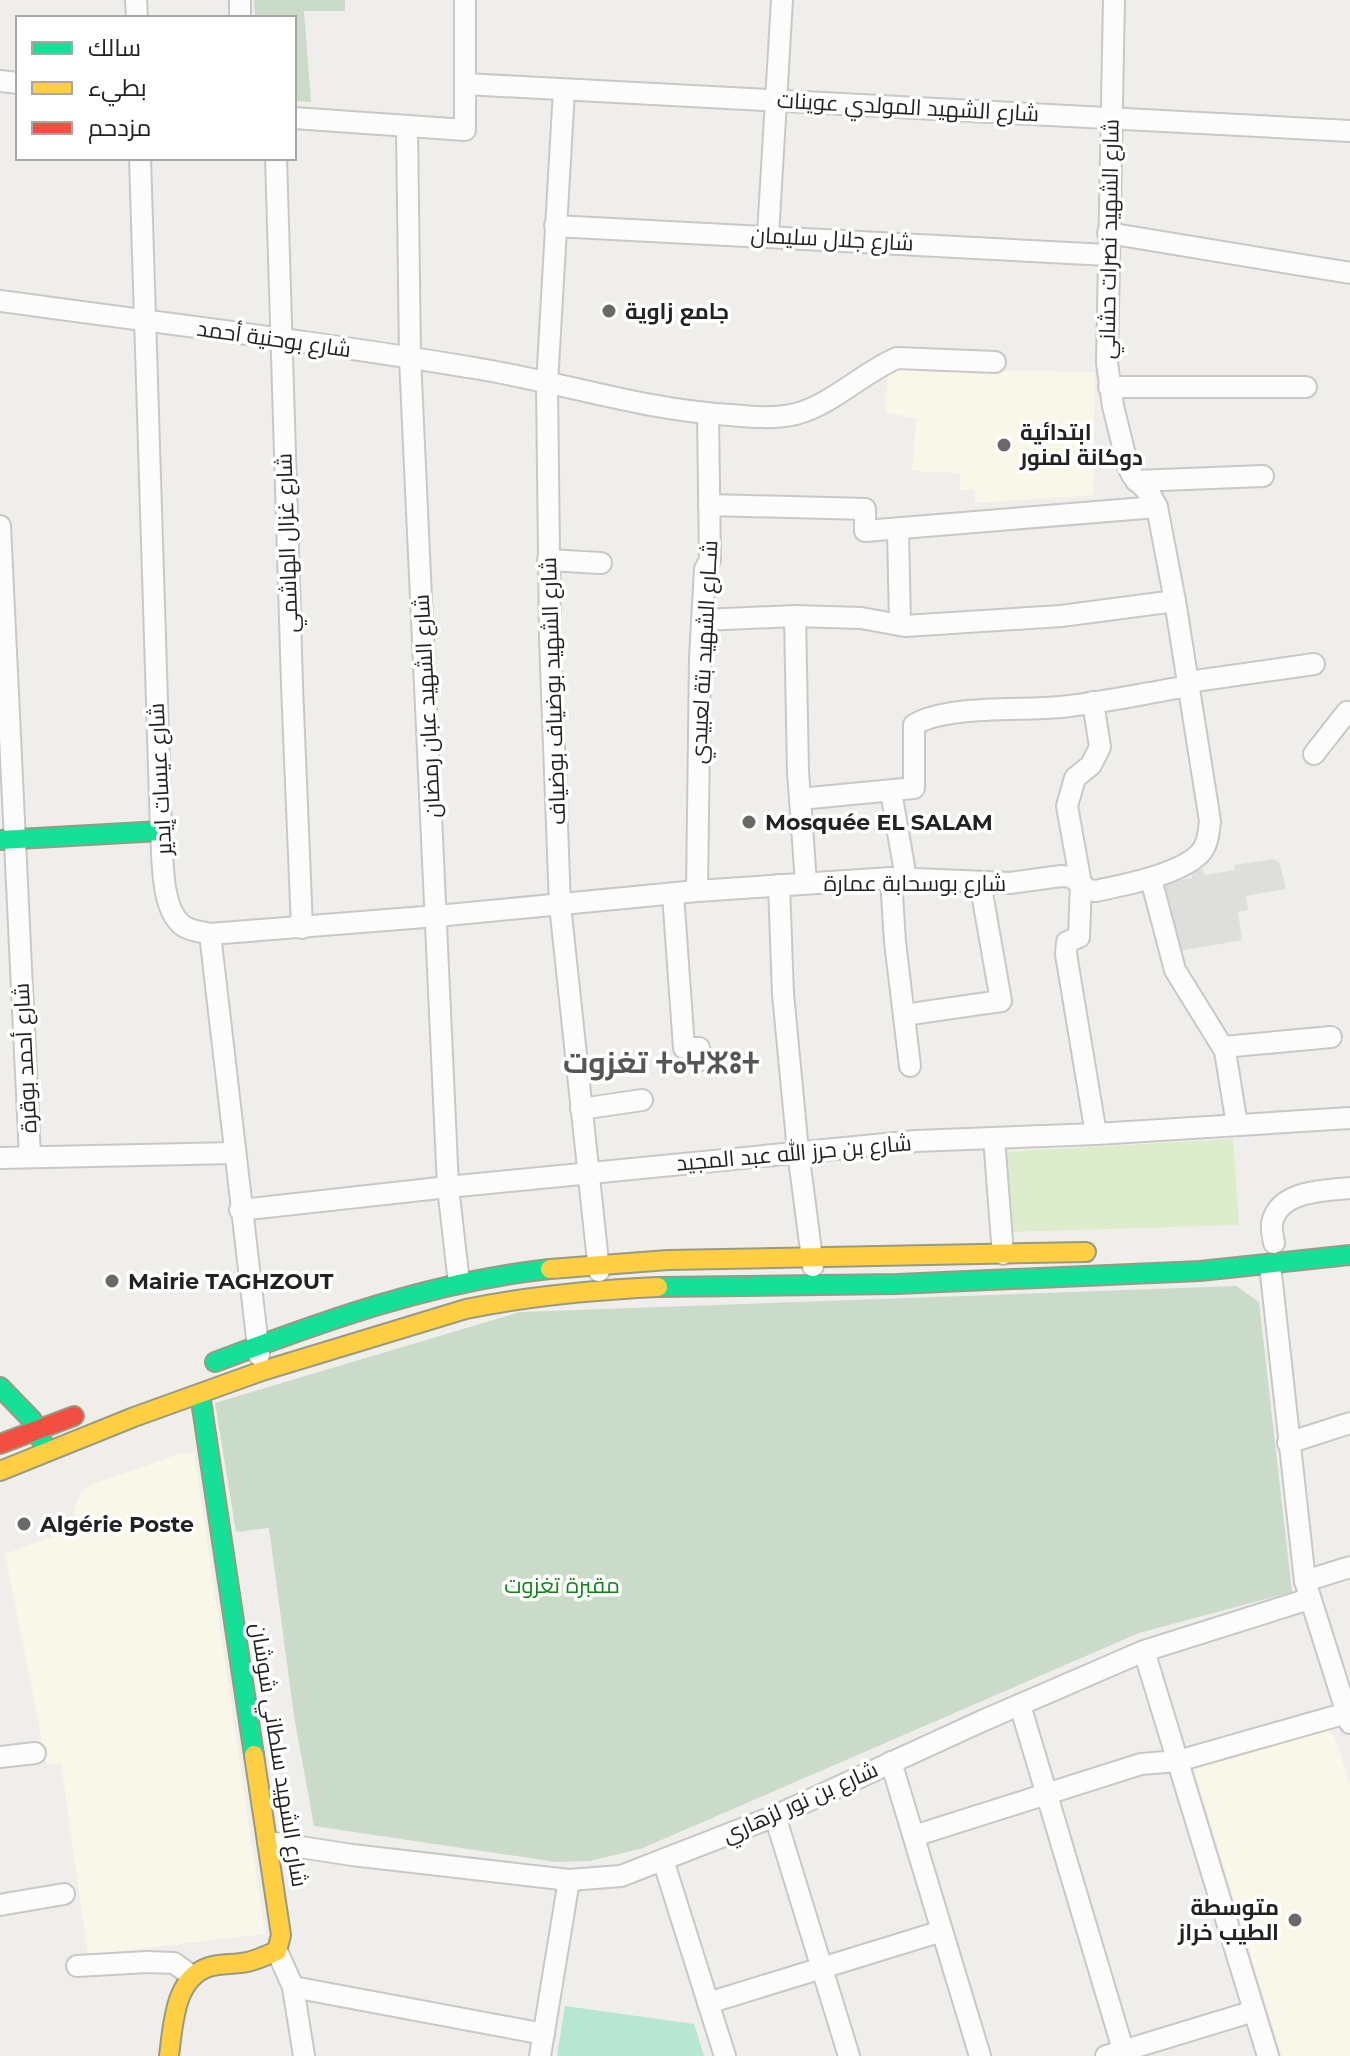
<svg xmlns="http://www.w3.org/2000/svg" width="1350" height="2056" font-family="Montserrat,Cairo,'Noto Sans Tifinagh',sans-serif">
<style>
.education{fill:#f8f7e8}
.religious{fill:#dededc}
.grass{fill:#ddeccb}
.cemetery{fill:#cadbca}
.pitch{fill:#b7e6d2}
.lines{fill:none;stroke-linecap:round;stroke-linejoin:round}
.street-casing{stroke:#c9c8c7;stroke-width:24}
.fast-casing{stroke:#999a82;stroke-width:22}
.slow-casing{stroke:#999a82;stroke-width:22}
.jam-casing{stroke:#999a82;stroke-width:22}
.street{stroke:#fdfcfc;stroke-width:20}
.fast{stroke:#16e098;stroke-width:18}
.slow{stroke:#ffcf43;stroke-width:18}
.jam{stroke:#f24e42;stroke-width:18}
.poi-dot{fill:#6a6968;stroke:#fff;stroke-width:3}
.labels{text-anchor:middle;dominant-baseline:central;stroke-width:7;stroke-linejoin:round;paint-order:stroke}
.street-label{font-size:22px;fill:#222;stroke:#fff}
.poi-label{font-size:22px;font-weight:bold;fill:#222;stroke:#fff;text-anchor:start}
.park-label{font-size:22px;fill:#0c8416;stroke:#fff}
.district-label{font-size:30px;font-weight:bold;fill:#555;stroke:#fff}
</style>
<rect width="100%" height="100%" fill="#f0eeeb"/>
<g class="education">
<polygon points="888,369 1095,372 1093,495 975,503 974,490 960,490 960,473 912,471 917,419 885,412"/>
<polygon points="194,1452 265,1934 88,1955 61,1763 47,1765 5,1554 78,1528 75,1517 75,1504 82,1492 91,1485 179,1454"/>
<polygon points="1319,1730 1329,1731 1335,1738 1350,1784 1350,2056 1282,2056 1194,1769"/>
</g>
<polygon class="religious" points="1274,859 1280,864 1286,889 1246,896 1248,910 1238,912 1242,940 1175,952 1161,883 1192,878 1192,870 1203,869 1204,875 1235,870 1234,865"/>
<polygon class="grass" points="1233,1139 1239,1225 1011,1232 1003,1152"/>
<g class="cemetery">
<polygon points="254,0 345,0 345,11 304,11 311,102 294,101 294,18 255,18"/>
<polygon points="1236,1286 1259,1302 1292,1592 1139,1633 643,1848 590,1861 556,1862 314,1826 294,1716 269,1528 236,1532 215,1403 520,1312"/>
</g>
<polygon class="pitch" points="565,2006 694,2024 704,2056 557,2056"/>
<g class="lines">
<g class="street-casing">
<g id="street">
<polyline points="136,0 137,18"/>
<polyline points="240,0 240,18"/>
<polyline points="0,81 18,83"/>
<polyline points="465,84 1350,131"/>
<polyline points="564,90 547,384 550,638 560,905 599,1271"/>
<polyline points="294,118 465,130 465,0"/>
<polyline points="407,127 410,358 448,1187 459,1283"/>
<path d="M140 158 161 831C163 857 160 912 185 927 192 931 203 932 210 934L259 1355"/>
<polyline points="276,158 292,685 302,928"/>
<polyline points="555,226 1108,255"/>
<polyline points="1108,233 1350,273"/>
<polyline points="768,235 782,0"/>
<path d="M0 301C160 323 321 342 480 369 564 383 644 410 730 415 751 417 775 419 796 414 833 404 862 373 897 358L995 362"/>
<polyline points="1109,387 1306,387"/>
<polyline points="1136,481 1263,476"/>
<polyline points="709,505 865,509 865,531 1157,507"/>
<polyline points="0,526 30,1157"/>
<polyline points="898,530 900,625"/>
<polyline points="548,560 601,563"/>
<polyline points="795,616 798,771 806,883"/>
<polyline points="703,620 795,616 861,618 905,626 1061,616 1175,601"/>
<polyline points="1188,682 1314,664"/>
<polyline points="1093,702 1100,747 1091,765 1075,778 1067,806 1081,884 1079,937 1067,942 1066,954 1096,1134"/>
<polyline points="1314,754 1347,712 1350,712"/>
<polyline points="891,792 906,878"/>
<path d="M800 799 914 788V725C945 705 1021 711 1060 707 1103 703 1146 693 1189 686"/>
<polyline points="891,878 895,942 910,1066"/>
<polyline points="1151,879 1175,970 1225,1051 1237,1125"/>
<polyline points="779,885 783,994 798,1151 813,1266"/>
<polyline points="697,891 700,658 705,569 710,560 708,414"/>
<polyline points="673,894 684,1048 699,1048 701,1060"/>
<path d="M210 934 437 916 697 891 891 878 1010 883 1061 876 1071 877 1089 890 1096 891C1123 885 1184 874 1202 851 1208 843 1209 831 1210 821L1175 601 1157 507 1150 494 1132 475 1128 467 1113 406 1107 363 1114 0"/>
<polyline points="904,1015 1001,1001 980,882"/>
<polyline points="1223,1047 1331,1037"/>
<polyline points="581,1109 642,1100"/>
<polyline points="994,1138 1003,1254"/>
<polyline points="0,1158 234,1153"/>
<polyline points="240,1210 448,1187 916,1141 1096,1134 1350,1118"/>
<path d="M1274 1243C1273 1237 1271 1229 1272 1223 1279 1190 1324 1191 1350 1188"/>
<polyline points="1270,1265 1305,1581 1350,1723"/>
<polyline points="1288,1443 1350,1423"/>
<polyline points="1305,1581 1350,1567"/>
<polyline points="1144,1651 1268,2056"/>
<polyline points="1020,1705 1125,2056"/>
<polyline points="0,1757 35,1753"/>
<polyline points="891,1762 980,2056"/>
<polyline points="775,1816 849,2056"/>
<polyline points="914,1836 1141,1764 1178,1761 1350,1712"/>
<polyline points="268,1842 352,1855 569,1880 621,1876 775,1816 982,1721 1144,1651 1309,1599"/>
<polyline points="663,1860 725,2056"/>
<polyline points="0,1905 64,1894"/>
<polyline points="277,1951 293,1987 304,2056"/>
<polyline points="77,1966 147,1962 174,1963 192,1976"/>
<polyline points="293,1987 544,2034"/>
<polyline points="708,2003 942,1931"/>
<polyline points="540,2056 569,1880"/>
<polyline points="1106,2056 1254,2011"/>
</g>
</g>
<g class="fast-casing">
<g id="fast">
<polyline points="0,840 161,831"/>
<polyline points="658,1287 897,1284 1200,1271 1350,1255"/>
<path d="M215 1362C323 1321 434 1281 550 1269"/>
<polyline points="0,1387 32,1420 45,1448"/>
<polyline points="200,1394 254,1755"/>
</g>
</g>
<g class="slow-casing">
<g id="slow">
<polyline points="550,1269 668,1260 1086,1252"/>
<path d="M0 1471 134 1417 262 1371 466 1309C529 1296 594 1290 658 1287"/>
<path d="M169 2056C173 2026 174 1978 209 1967 221 1963 234 1965 247 1962 257 1960 267 1955 277 1951L281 1935 254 1755"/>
</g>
</g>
<g class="jam-casing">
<polyline id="jam" points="0,1444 74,1416"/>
</g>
<use href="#street" class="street"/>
<use href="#fast" class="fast"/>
<use href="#slow" class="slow"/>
<use href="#jam" class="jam"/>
</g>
<g class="poi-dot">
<circle cx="609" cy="311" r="8"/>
<circle cx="1004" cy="445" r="8"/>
<circle cx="749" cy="822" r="8"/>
<circle cx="112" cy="1281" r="8"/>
<circle cx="24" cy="1524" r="8"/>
<circle cx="1295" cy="1920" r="8"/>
</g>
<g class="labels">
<g class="street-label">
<text transform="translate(908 107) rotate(3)">شارع الشهيد المولدي عوينات</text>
<text transform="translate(832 239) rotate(3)">شارع جلال سليمان</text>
<text transform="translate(1109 239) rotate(-89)">شارع الشهيد نصرات حشاني</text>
<text transform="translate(274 339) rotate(8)">شارع بوحنية أحمد</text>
<text transform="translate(287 543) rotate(-92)">شارع غزال الهاشمي</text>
<text transform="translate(704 652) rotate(-87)">شــارع الشهيد بتة لعبيدي</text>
<text transform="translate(553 691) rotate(-92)">شارع الشهيد بوضياف بوضياف</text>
<text transform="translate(427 706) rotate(-93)">شارع الشهيد عبان رمضان</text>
<text transform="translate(160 779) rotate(-93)">شارع عيسات إيدير</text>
<text x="915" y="883">شارع بوسحابة عمارة</text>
<text transform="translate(25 1058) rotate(-93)">شارع أحمد بوقرة</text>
<text transform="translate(794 1153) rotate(-5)">شارع بن حرز الله عبد المجيد</text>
<text transform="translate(279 1755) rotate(81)">شارع الشهيد سلطاني شوشان</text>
<text transform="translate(800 1802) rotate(-24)">شارع بن نور لزهاري</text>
</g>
<g class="poi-label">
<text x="625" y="311">جامع زاوية</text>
<text x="1020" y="432">ابتدائية<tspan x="1020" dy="25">دوكانة لمنور</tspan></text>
<text x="765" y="822">Mosquée EL SALAM</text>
<text x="128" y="1281">Mairie TAGHZOUT</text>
<text x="40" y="1524">Algérie Poste</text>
<text x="1279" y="1907" text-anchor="end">متوسطة<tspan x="1279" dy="25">الطيب خراز</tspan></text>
</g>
<g class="park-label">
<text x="562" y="1585">مقبرة تغزوت</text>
</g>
<g class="district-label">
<text x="661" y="1062">تغزوت ⵜⴰⵖⵣⵓⵜ</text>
</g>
</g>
<rect x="16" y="16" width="280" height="144" fill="#ffffff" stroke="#a7a7a7" stroke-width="2"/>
<rect x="32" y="42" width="40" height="12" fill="#16e098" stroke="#a7a7a7" stroke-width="2"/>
<text x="88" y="56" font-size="24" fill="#222222">سالك</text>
<rect x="32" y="82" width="40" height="12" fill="#ffcf43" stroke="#a7a7a7" stroke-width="2"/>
<text x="88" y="96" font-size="24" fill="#222222">بطيء</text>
<rect x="32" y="122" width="40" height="12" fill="#f24e42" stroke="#a7a7a7" stroke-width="2"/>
<text x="88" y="136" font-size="24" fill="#222222">مزدحم</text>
</svg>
